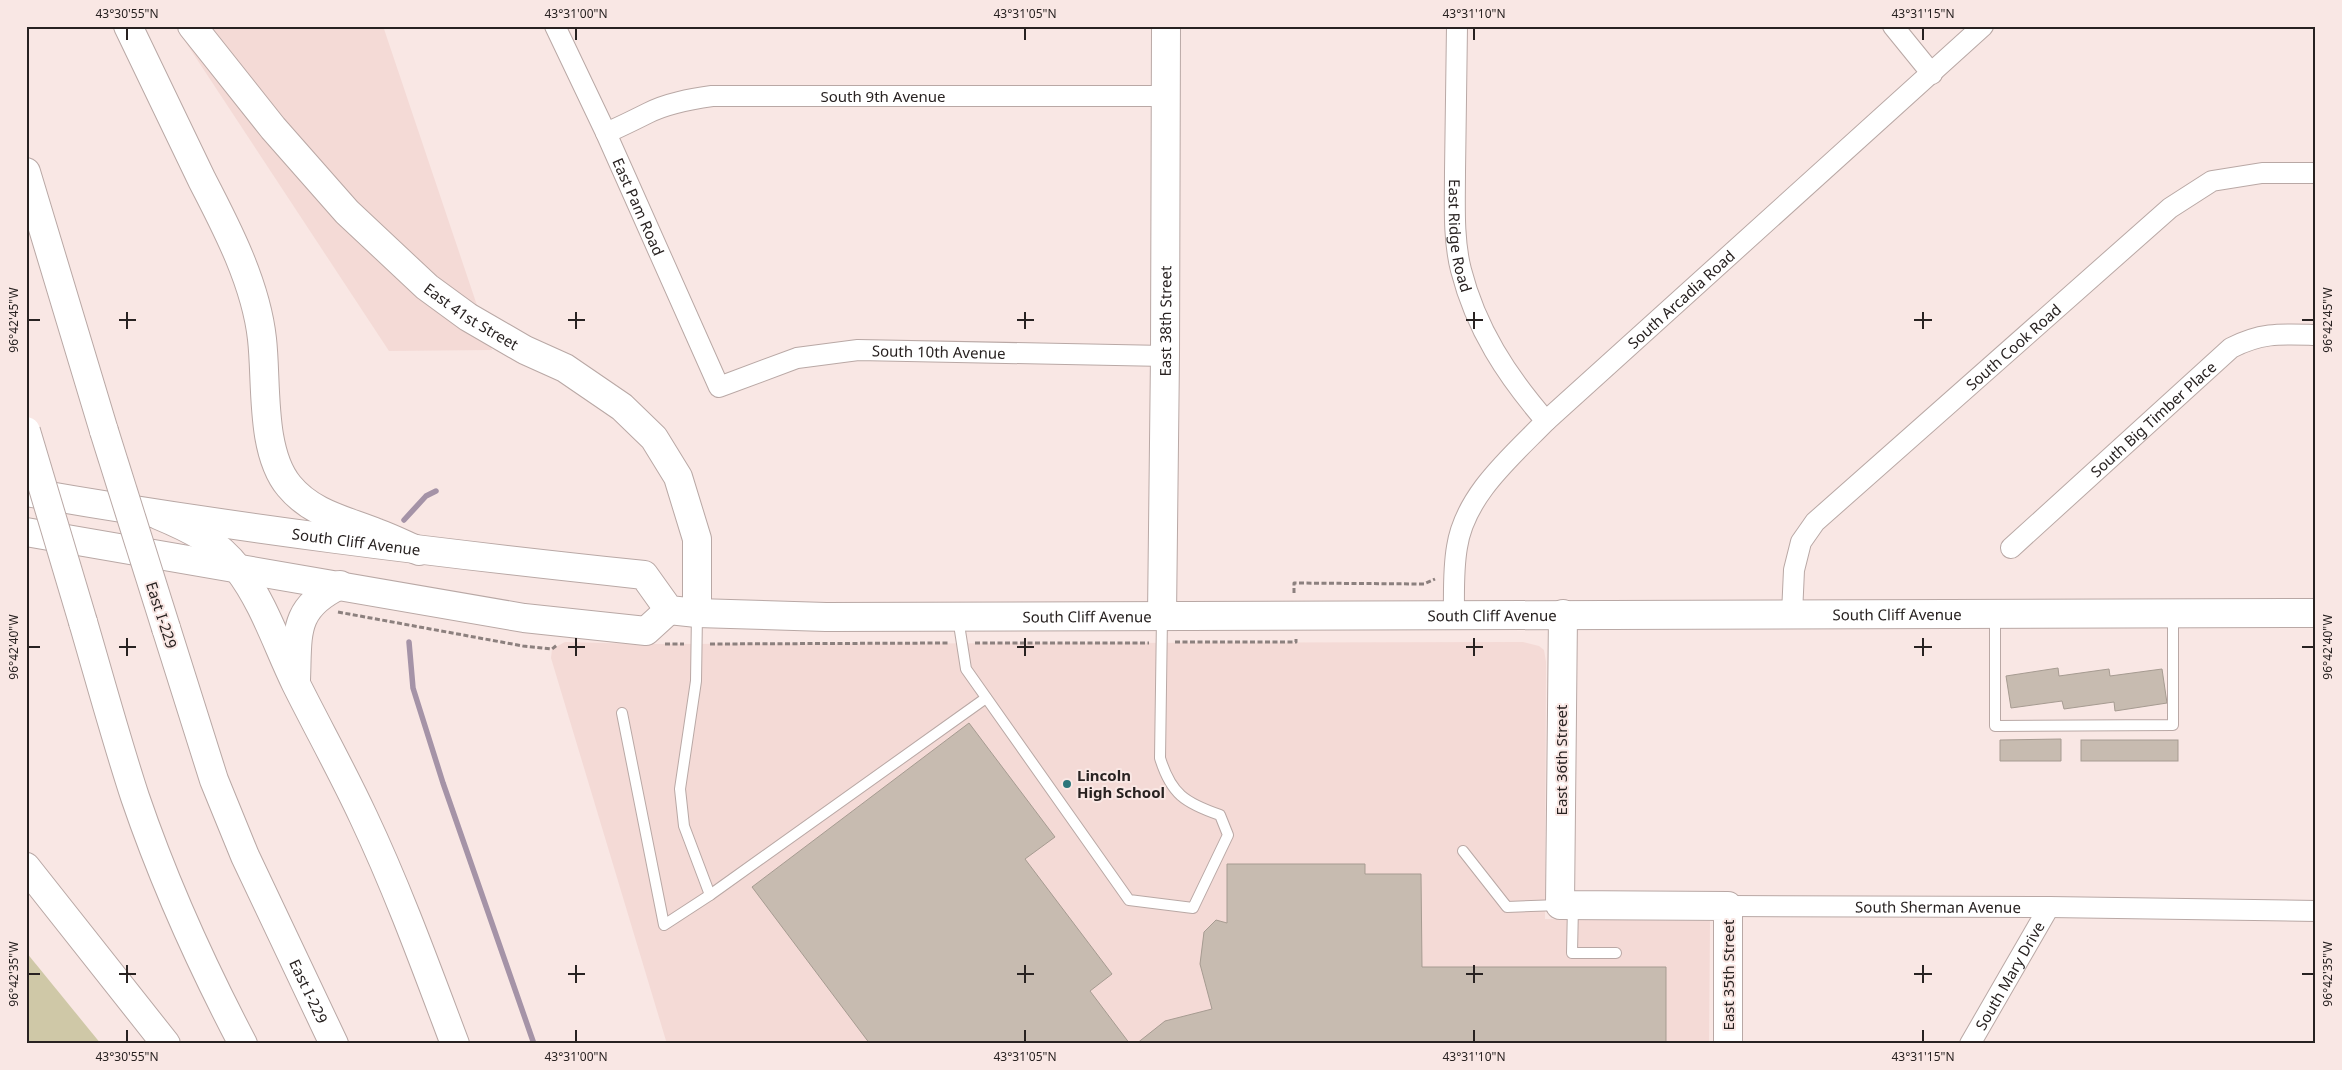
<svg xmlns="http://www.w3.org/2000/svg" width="2342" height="1070" font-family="'Noto Sans',sans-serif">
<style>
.built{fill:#f4dad6}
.green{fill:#cfc8a7}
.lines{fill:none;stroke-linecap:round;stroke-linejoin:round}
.stream{stroke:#a593a7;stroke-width:5.5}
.building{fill:#c7bbb0;stroke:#a69b91}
.lane-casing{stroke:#b9a8a5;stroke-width:12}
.street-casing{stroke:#b9a8a5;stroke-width:22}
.secondary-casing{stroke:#b9a8a5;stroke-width:30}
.highway-casing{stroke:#b9a8a5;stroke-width:30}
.path{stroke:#8c807e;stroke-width:3;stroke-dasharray:5 2.5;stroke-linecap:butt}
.lane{stroke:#fff;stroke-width:10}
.street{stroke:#fff;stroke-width:20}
.secondary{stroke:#fff;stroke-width:28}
.highway{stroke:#fff;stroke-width:28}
.highway-bridge-casing{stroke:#b9a8a5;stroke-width:30;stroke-linecap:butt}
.highway-bridge{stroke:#fff;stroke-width:28}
.ticks{fill:none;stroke:#282221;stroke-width:2}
.poi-dot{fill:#2c767b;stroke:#f9e7e4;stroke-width:2}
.labels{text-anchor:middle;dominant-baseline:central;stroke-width:4;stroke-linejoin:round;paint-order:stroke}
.street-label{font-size:15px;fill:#282221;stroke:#f9e7e4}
.poi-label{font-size:15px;font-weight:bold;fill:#282221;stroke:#f9e7e4;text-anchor:start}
.neatline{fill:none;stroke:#282221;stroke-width:2}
.ticks-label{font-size:12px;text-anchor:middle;fill:#282221}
</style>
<rect width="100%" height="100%" fill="#f9e7e4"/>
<g class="built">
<polygon points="175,26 383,26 492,350 389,351"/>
<polygon points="565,642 643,644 1523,642 1539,646 1544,650 1546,662 1545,919 1710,921 1709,1044 667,1044 551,658 552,649"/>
</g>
<polygon class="green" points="26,952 101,1044 26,1044"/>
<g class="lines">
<g class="stream">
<polyline points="404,520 426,496 436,491"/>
<polyline points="409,642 413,688 443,783 534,1044"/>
</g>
</g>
<g class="building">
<polygon points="2058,668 2059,676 2109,669 2110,676 2162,669 2167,703 2115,711 2114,702 2064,709 2062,701 2011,708 2006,676"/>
<polygon points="969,723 1055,837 1025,859 1112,974 1090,991 1130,1044 870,1044 752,887"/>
<polygon points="2061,739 2061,761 2000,761 2000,740"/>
<rect x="2081" y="740" width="97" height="21"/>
<polygon points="1227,864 1365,864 1365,874 1421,874 1422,967 1666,967 1666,1044 1136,1044 1165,1021 1212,1009 1200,964 1204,932 1216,920 1227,923"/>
</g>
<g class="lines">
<g class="lane-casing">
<g id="lane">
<polyline points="697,613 696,681 680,789 684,826 710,895"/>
<polyline points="1995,615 1995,726 2173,725 2173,613"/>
<path d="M958 618 966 669 1129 900 1193 908 1228 835 1220 815C1185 803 1171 794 1160 758L1162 617"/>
<polyline points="622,713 664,925 710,895 986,698"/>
<polyline points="1463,851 1507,907 1560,905"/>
<polyline points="1573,906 1572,953 1616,953"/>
</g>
</g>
<g class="street-casing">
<g id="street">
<path id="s1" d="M555 26 606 133 719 387 797 358 858 350 1165 356"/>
<path id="s2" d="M1457 26C1456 75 1456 123 1455 171 1455 203 1453 239 1461 270 1476 329 1507 376 1546 421"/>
<polyline points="1893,26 1932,74"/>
<path id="s3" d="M606 133C620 127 634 120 648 113 667 103 691 99 712 96H1166"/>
<path id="s4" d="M2011 548 2231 348C2262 332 2282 334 2316 335"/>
<path id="s5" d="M1792 614 1794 570 1801 542 1815 522 2170 208 2212 181 2262 173H2316"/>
<path id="s6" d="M1454 616C1454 593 1453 570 1457 547 1465 495 1511 457 1546 421L1983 26"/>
<path id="s7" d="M1728 906 2049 907 2316 911"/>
<path id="s8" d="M1970 1044 2049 907"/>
</g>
</g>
<g class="secondary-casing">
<g id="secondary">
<path id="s9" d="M192 26 273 128 347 212 427 287 468 317 525 350 565 368 622 407 654 438 678 477 697 539V613"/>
<path id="s10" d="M26 492C231 528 437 553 644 575L669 610 697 613 826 617 2316 613"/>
<polyline points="26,532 524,618 646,631 669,610"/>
<polyline points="1563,614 1560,905 1728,906 1728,1044"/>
<path id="s11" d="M1162 616 1165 356 1166 26"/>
</g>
</g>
<g class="highway-casing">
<g id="highway">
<path d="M128 26C153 77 177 129 202 180 227 228 256 284 262 339 267 382 260 451 289 486 312 514 345 520 377 533 391 538 405 545 419 551"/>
<polyline points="26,172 104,431"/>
<path d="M158 515C189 528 217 541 238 569 264 603 277 645 296 684 318 728 342 771 363 816 398 890 426 967 455 1044"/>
<path d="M83 622C100 680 116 739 135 797 164 882 201 964 243 1044"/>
<path id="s12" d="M166 628 214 780 245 856 334 1044"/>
<path d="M296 680C298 634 292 608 340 585"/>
<polyline points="26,867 166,1044"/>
</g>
</g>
<g class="path">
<polyline points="1294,593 1294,583 1424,584 1435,579"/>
<polyline points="338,612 523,646 552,649 557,645"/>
<polyline points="1175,642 1296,642 1296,639"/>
<polyline points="975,643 1149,643"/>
<polyline points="665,644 684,644"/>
<polyline points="710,644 949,643"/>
</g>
<use href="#lane" class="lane"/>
<use href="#street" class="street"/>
<use href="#secondary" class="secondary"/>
<use href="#highway" class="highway"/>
<g class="highway-bridge-casing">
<g id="highway-bridge">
<polyline points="26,431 83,622"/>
<polyline points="104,431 166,628"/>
</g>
</g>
<use href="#highway-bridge" class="highway-bridge"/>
</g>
<path class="ticks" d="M127 28V40M576 28V40M1025 28V40M1474 28V40M1923 28V40M127 312V329M576 312V329M1025 312V329M1474 312V329M1923 312V329M28 320H40M119 320H136M568 320H585M1017 320H1034M1466 320H1483M1914 320H1932M2302 320H2314M127 638V656M576 638V656M1025 638V656M1474 638V656M1923 638V656M28 647H40M119 647H136M568 647H585M1017 647H1034M1466 647H1483M1914 647H1932M2302 647H2314M127 965V983M576 965V983M1025 965V983M1474 965V983M1923 965V983M28 974H40M119 974H136M568 974H585M1017 974H1034M1466 974H1483M1914 974H1932M2302 974H2314M127 1030V1042M576 1030V1042M1025 1030V1042M1474 1030V1042M1923 1030V1042"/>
<circle class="poi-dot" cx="1067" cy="784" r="5"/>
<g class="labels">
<g class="street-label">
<text stroke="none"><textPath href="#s3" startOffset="284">South 9th Avenue</textPath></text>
<text stroke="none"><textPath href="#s1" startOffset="199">East Pam Road</textPath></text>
<text stroke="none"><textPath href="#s2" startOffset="210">East Ridge Road</textPath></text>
<text stroke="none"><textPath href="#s6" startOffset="408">South Arcadia Road</textPath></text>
<text stroke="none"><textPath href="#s9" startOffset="405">East 41st Street</textPath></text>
<text stroke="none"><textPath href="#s11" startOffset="295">East 38th Street</textPath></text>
<text stroke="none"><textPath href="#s5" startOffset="362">South Cook Road</textPath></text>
<text stroke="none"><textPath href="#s1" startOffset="622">South 10th Avenue</textPath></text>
<text stroke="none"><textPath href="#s4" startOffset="192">South Big Timber Place</textPath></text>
<text stroke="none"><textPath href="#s10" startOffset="334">South Cliff Avenue</textPath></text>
<text stroke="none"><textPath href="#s10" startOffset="1895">South Cliff Avenue</textPath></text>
<text transform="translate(162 615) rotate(72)">East I-229</text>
<text stroke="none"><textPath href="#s10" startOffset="1490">South Cliff Avenue</textPath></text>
<text stroke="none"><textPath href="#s10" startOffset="1085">South Cliff Avenue</textPath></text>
<text transform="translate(1561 760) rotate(-90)">East 36th Street</text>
<text stroke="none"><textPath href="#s7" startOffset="210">South Sherman Avenue</textPath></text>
<text transform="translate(1728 975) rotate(-90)">East 35th Street</text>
<text stroke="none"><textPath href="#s8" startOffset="79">South Mary Drive</textPath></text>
<text stroke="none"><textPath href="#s12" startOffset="391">East I-229</textPath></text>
</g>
<g class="poi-label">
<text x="1077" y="775">Lincoln<tspan x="1077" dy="17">High School</tspan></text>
</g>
</g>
<rect width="2342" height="1070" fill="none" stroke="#f9e7e4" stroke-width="55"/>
<rect x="28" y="28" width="2286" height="1014" class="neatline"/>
<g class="ticks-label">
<text x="127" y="18">43°30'55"N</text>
<text x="576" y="18">43°31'00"N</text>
<text x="1025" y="18">43°31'05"N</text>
<text x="1474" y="18">43°31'10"N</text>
<text x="1923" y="18">43°31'15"N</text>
<text transform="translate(2328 320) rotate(-90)" y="4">96°42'45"W</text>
<text transform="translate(14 320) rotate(-90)" y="4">96°42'45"W</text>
<text transform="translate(2328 647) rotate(-90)" y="4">96°42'40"W</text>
<text transform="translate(14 647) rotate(-90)" y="4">96°42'40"W</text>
<text transform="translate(2328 974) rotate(-90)" y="4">96°42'35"W</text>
<text transform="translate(14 974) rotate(-90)" y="4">96°42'35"W</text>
<text x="127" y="1061">43°30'55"N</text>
<text x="576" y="1061">43°31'00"N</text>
<text x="1025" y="1061">43°31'05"N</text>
<text x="1474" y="1061">43°31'10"N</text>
<text x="1923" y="1061">43°31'15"N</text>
</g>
</svg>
